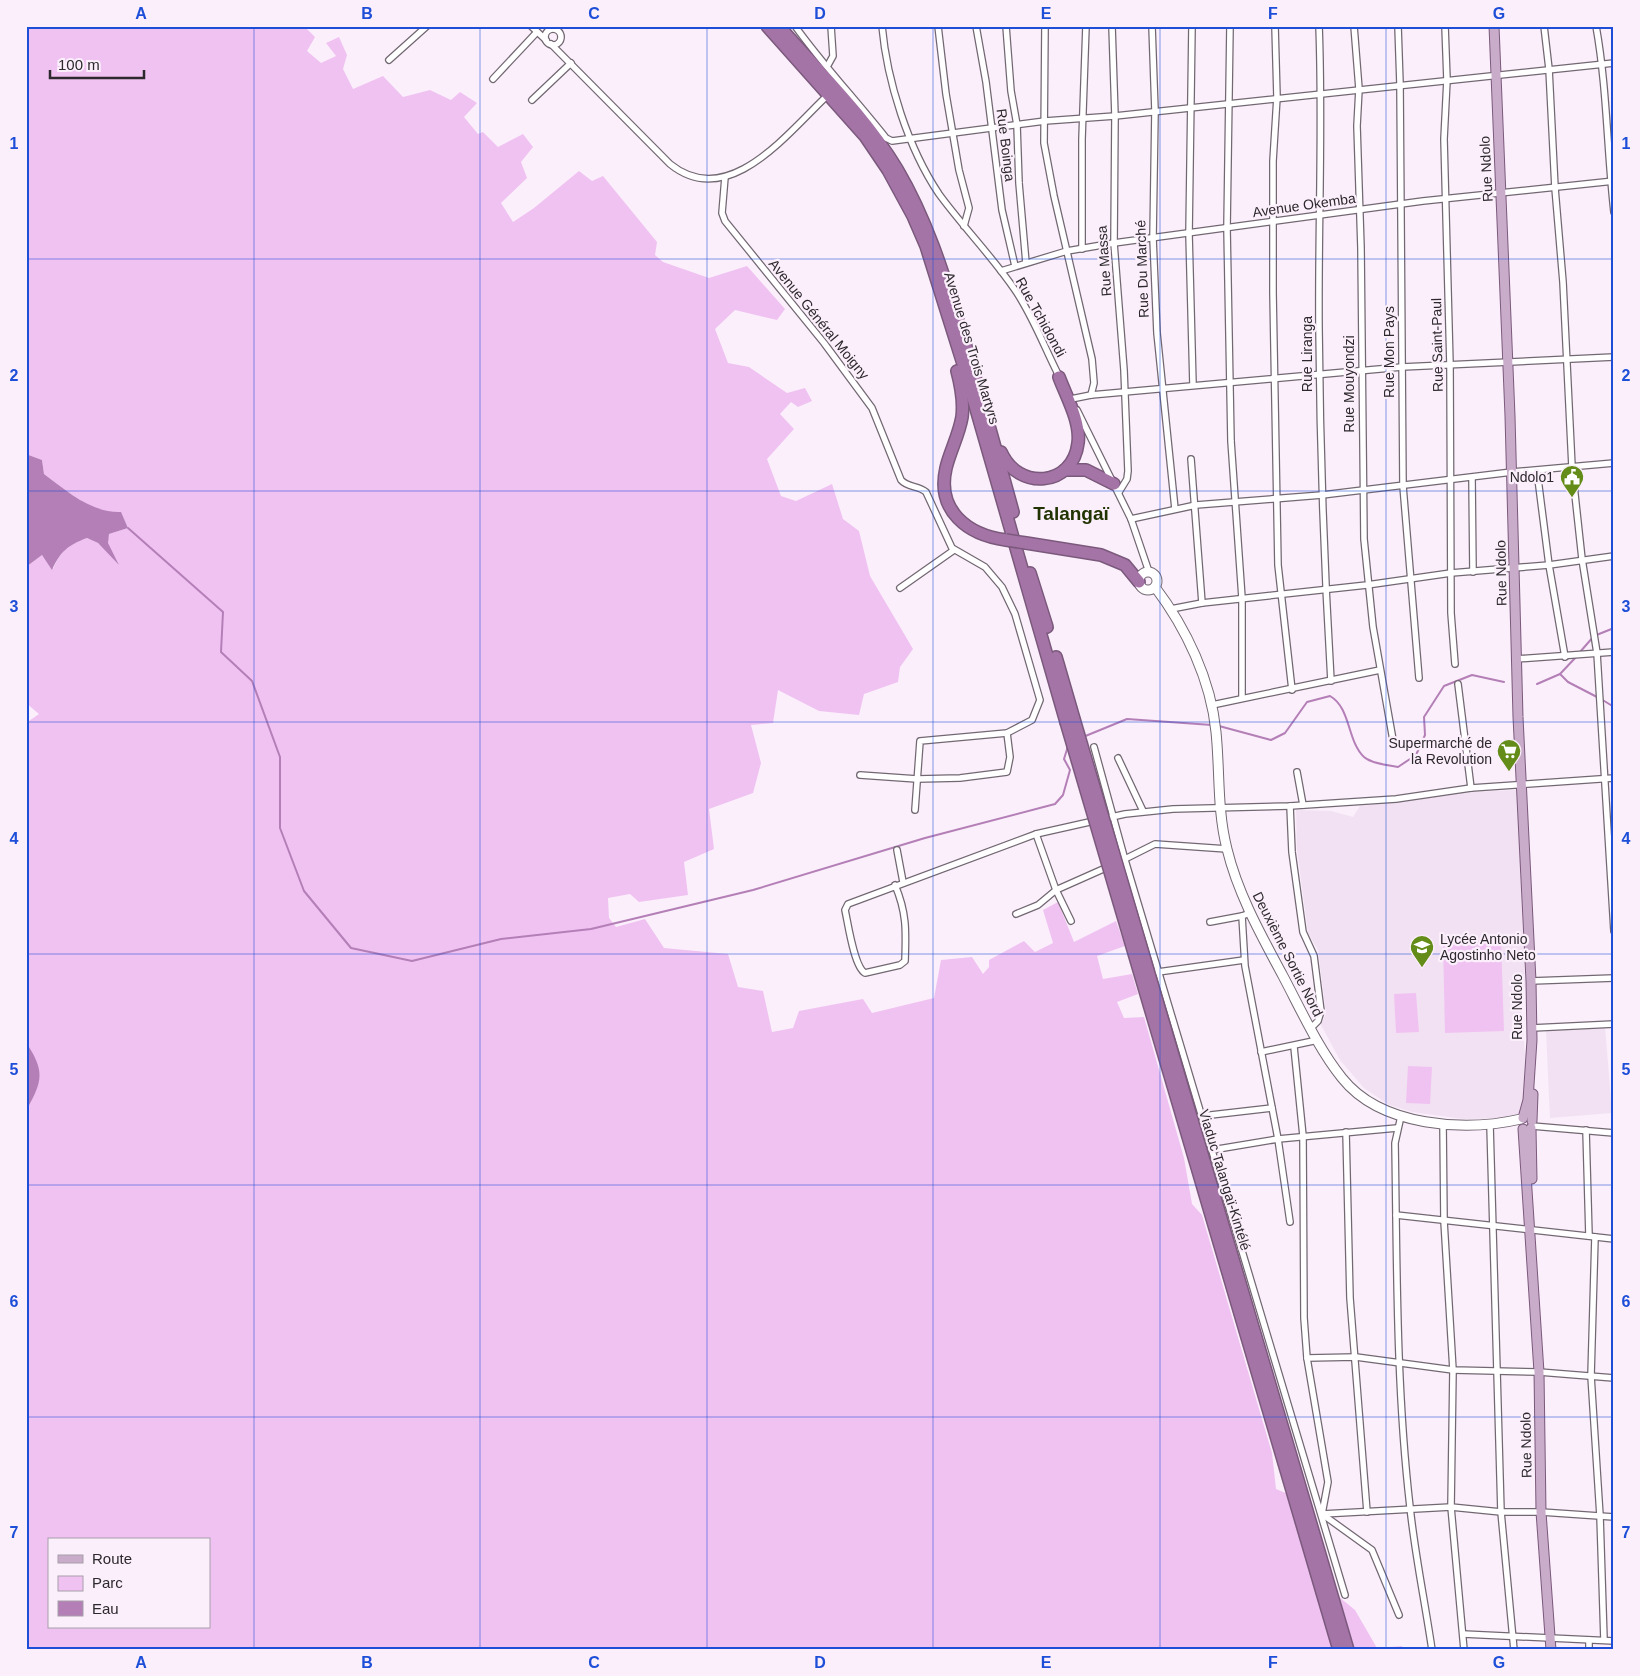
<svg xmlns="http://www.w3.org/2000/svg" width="1640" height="1676" font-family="Helvetica,sans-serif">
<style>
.built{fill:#f2e1f2}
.green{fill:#f0c2f2;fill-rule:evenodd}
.water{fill:#b47fb7}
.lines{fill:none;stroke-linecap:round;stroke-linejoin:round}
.stream{stroke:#b47fb7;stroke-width:2}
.street-casing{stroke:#726872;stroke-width:8}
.secondary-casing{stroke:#726872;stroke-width:11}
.primary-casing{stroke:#7b597c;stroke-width:11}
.highway-casing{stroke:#7b597c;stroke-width:14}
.street{stroke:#fff;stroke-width:5.5}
.secondary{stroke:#fff;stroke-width:9}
.primary{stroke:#c9acca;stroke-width:9}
.highway{stroke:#a574a7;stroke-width:11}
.highway-bridge-casing{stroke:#7b597c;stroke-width:14;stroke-linecap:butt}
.highway-bridge{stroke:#a574a7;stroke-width:11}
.grid{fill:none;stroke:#1d4ed8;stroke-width:1;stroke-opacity:0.55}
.labels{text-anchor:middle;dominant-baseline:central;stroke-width:4.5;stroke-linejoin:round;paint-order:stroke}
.street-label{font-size:14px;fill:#2c282d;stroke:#fbeffb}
.poi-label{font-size:14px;fill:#2c282d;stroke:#fbeffb;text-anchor:end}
.district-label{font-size:19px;font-weight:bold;fill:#203300;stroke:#fbeffb}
.neatline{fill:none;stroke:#1d4ed8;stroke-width:2}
.grid-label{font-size:16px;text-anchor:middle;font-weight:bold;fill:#1d4ed8}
</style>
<rect width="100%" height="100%" fill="#fbeffb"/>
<g class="built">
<polygon points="1517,790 1525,985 1520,998 1525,1055 1524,1106 1516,1118 1463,1119 1412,1112 1389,1105 1364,1088 1340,1060 1321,1025 1326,1013 1318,950 1308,933 1297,849 1296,810 1331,811 1353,817 1360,806 1469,792"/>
<polygon points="1605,1027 1612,1113 1550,1118 1546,1030"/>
</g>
<g class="green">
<path d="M26 26H304L315 37 307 51 321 63 336 56 326 43 339 37 347 55 343 69 353 89 383 76 403 97 430 90 451 100 460 92 477 103 464 117 478 134 483 132 498 147 523 134 533 147 521 162 527 178 501 203 513 222 534 208 579 171 592 181 603 176 657 242 655 255 663 262 709 278 747 266 785 309 777 320 735 310 715 329 728 363 749 367 787 393 805 388 812 401 798 407 791 402 780 414 794 429 767 459 781 496 796 501 832 484 843 519 859 531 870 576 913 649 900 667 898 682 864 694 859 715 819 711 778 690 773 723 751 725 761 763 753 793 709 809 714 849 684 862 688 895 639 902 630 894 608 898 609 918 616 927 645 919 664 948 728 954 738 987 763 991 772 1032 793 1028 799 1011 863 999 872 1013 934 998 941 960 972 957 983 974 989 967V960L1024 941 1035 952 1053 943 1043 910 1058 902 1074 942 1116 921 1125 946 1097 956 1103 979 1132 974 1138 994 1117 1002 1124 1018 1144 1017 1184 1158 1192 1204 1202 1215 1272 1453 1276 1489 1288 1494 1312 1575 1355 1610 1377 1648 1402 1646 1403 1650H26V1111C42 1082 43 1070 26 1042V723L39 714 26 703V567L42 555 53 569C61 551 68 545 87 538L98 543 118 563 107 543 109 534 128 528 121 513C91 513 67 491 44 474L42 460 26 454ZM49 1540H209V1627H49Z"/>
<polygon points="1501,940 1504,1031 1445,1033 1443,942"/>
<polygon points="1416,993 1419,1032 1396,1033 1394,994"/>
<polygon points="1408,1066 1432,1067 1430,1104 1406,1103"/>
</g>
<g class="water">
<path d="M26 454 42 460 44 474C67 491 91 513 121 512L128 528 109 534 108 543 119 565 98 543 87 538C68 545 60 552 52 570L42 555 26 567Z"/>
<path d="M26 1042C45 1072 43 1080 26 1111Z"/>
</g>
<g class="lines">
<g class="stream">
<polyline points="128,528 223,612 221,652 252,681 280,757 280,828 304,891 351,948 412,961 501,939 591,929 753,890 925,838 1055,804 1063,795 1070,770 1064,759 1068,746"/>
<polyline points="1580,652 1594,636 1614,628"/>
<polyline points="1560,674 1568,682 1597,697"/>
<polyline points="1537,684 1560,674 1577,656"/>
<polyline points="1601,699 1614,707"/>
<path d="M1219 726 1271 740 1285 733 1307 702 1330 696C1351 708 1347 741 1364 757 1372 764 1388 765 1398 767L1416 755 1425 735 1424 717 1444 686 1472 675 1504 682"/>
<polyline points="1083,737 1127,719 1212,725"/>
</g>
<g class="street-casing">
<g id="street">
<polyline points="531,26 546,40"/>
<path d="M795 26C823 65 856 100 886 138L892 141 1045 121 1115 116 1614 63"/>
<path d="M882 26C887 81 908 148 939 194 963 227 992 256 1015 290 1033 316 1045 349 1060 378"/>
<polyline points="938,26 946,94 959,170 969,208 964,226"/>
<polyline points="976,26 986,82 1002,210 1015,266"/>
<polyline points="1006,26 1011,91 1017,125 1019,183 1026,263"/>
<polyline points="1045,26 1044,143 1054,196 1092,359 1094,383 1091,395"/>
<polyline points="1112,26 1115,116 1114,243 1124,370 1128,471 1127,479 1119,492"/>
<polyline points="1152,26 1155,111 1153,238 1157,333 1175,509"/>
<polyline points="1192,26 1189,234 1193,385"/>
<polyline points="1230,26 1227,228 1231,441 1242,598 1242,698"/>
<polyline points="1275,26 1277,97 1273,161 1273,293 1278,565 1292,690"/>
<path d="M1319 26C1323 127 1318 228 1319 329 1320 447 1324 564 1331 681"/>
<polyline points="1354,26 1359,89 1357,126 1361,248 1364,539 1373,627 1393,740"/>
<polyline points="1398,26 1400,84 1403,486 1419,678"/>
<polyline points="1445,26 1447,80 1444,139 1450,365 1451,613 1455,664"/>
<polyline points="1544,26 1549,69 1555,188 1563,282 1572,467 1582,559 1597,653 1614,931"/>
<path d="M1596 26C1607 87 1607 150 1614 212"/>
<circle cx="553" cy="37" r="8"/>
<path d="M551 44 670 164C729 212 789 131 829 94"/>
<polyline points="389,60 427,26"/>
<polyline points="828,65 833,56 831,26"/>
<polyline points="493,79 537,32"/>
<polyline points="532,100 571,63"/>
<path d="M725 177 722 213 725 221 824 343 872 408 901 480C908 488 918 485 926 492L952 548 985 567 1002 587 1015 614 1040 700 1032 720 1007 733 920 741 915 810"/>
<polyline points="1082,249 1082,139 1086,26"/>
<polyline points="1001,271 1067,251 1114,243 1423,201 1614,181"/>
<polyline points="1071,399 1091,395 1402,367 1614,357"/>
<polyline points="1077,410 1131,519 1149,572"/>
<polyline points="1191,459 1202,603"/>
<polyline points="1537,471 1549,565 1565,657"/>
<polyline points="1472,478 1473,572"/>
<polyline points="1131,519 1196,505 1322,495 1512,472 1614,463"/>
<polyline points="900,588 954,550"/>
<polyline points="1171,609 1202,603 1367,585 1451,573 1549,565 1614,556"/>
<polyline points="1516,659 1614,652"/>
<polyline points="1458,684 1471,788"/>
<polyline points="1212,705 1380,670"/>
<polyline points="1094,747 1125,860 1345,1595"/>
<polyline points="1118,758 1143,811"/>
<polyline points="1297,772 1303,805"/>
<polyline points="860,775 917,779 960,778 1007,772 1010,757 1007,733"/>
<polyline points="1290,806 1292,852 1303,932 1314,956 1321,1011 1318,1021 1311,1028"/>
<polyline points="1036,834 1056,890 1071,921"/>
<polyline points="897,850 903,882"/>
<polyline points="1123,860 1155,844 1227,849"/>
<path d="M895 885C907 913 906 932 905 961L900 965 865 973C854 967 848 923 845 910L848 904 1036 834 1125 814 1173 809 1290 806 1396 799 1471 788 1614 778"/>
<polyline points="1250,913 1242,916 1245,966 1278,1139 1290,1222"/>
<polyline points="1016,914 1038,905 1056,890 1110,866"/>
<polyline points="1210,922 1242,916"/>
<polyline points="1158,972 1244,960"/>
<polyline points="1531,981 1614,978"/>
<polyline points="1532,1028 1614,1024"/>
<polyline points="1294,1047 1303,1136 1304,1318 1307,1358 1328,1482 1322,1514 1372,1550 1399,1615"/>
<polyline points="1261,1052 1318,1040"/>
<polyline points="1202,1116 1272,1108"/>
<path d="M1401 1116 1395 1143C1397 1264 1396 1387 1410 1507 1415 1555 1425 1602 1432 1650"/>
<polyline points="1443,1123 1444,1221 1453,1370 1451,1507 1464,1650"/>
<polyline points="1490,1125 1501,1512 1514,1650"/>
<polyline points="1532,1126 1614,1133"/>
<polyline points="1586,1130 1589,1236"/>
<polyline points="1346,1132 1350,1298 1367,1512"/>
<polyline points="1212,1150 1278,1139 1397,1128"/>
<polyline points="1396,1215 1614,1239"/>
<polyline points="1595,1237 1591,1376 1600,1516 1604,1640"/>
<polyline points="1307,1358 1356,1357 1453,1370 1539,1372 1614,1378"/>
<polyline points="1322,1514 1451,1507 1501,1512 1541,1512 1614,1517"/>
<polyline points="1463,1634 1614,1641"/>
<polyline points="1589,1650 1589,1640"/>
</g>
</g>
<g class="secondary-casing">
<g id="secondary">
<circle cx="1148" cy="581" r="9"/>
<path d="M1155 587C1186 628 1211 680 1216 732 1220 771 1217 810 1227 849 1238 894 1261 935 1283 976 1301 1010 1318 1048 1342 1078 1381 1127 1465 1132 1521 1119"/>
</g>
</g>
<g class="primary-casing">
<g id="primary">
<polyline points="1494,26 1510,416 1518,717 1531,981 1532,1040 1528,1100 1523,1118"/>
<polyline points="1532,1121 1533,1094"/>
<polyline points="1531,1128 1532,1179"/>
<polyline points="1523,1129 1539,1372 1541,1512 1551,1650"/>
</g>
</g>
<g class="highway-casing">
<g id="highway">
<polyline points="767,26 865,136 888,170 913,216 926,246 964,367 1066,722"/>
<path d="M779 26C820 73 865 116 897 169 926 218 943 272 960 327 979 388 996 450 1013 512"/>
<path d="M957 371C961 386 964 401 962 417 959 435 950 451 946 468 936 511 968 535 1006 540"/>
<path d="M1001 452C1018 491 1073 487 1078 443 1081 422 1066 396 1059 377"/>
<polyline points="1065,470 1086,470 1114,484"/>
<polyline points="1026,543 1101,555 1125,565 1139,582"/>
<polyline points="1030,573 1047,627"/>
<polyline points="1056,657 1074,719"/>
</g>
</g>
<use href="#street" class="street"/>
<use href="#secondary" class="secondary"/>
<use href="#primary" class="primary"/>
<use href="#highway" class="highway"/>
<g class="highway-bridge-casing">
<g id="highway-bridge">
<polyline points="1006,540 1026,543"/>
<polyline points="1074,719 1348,1650"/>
<polyline points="1066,722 1339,1650"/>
</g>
</g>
<use href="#highway-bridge" class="highway-bridge"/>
</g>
<path class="grid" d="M254 26V1650M480 26V1650M707 26V1650M933 26V1650M1160 26V1650M1386 26V1650M26 259H1614M26 491H1614M26 722H1614M26 954H1614M26 1185H1614M26 1417H1614"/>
<defs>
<g id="civic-pin" transform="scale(1.25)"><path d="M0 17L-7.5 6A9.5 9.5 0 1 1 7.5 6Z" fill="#648c18" stroke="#fbeffb"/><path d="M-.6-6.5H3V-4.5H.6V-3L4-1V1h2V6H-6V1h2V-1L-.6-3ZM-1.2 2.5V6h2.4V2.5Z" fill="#fff"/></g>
<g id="supermarket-pin" transform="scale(1.25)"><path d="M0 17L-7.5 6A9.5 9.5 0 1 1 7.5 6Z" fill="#648c18" stroke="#fbeffb"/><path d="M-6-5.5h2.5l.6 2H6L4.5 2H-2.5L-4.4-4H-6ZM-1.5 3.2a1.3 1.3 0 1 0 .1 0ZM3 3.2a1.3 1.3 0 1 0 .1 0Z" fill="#fff"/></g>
<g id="school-pin" transform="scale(1.25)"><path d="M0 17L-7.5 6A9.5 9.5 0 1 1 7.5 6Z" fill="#648c18" stroke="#fbeffb"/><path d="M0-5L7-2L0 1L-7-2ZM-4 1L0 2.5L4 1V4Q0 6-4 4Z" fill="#fff"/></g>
</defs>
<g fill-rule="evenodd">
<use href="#civic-pin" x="1572" y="477"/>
<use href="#supermarket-pin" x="1509" y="751"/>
<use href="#school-pin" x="1422" y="947"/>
</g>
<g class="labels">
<g class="street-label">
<text transform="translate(1006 145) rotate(83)">Rue Boinga</text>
<text transform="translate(1486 169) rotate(-93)">Rue Ndolo</text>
<text transform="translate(1304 205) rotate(-8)">Avenue Okemba</text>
<text transform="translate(1104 261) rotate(-94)">Rue Massa</text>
<text transform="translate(1142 269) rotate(-92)">Rue Du Marché</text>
<text transform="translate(1041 317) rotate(61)">Rue Tchidondi</text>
<text transform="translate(819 319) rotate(51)">Avenue Général Moigny</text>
<text transform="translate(1437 345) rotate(-91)">Rue Saint-Paul</text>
<text transform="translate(972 348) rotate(73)">Avenue des Trois Martyrs</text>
<text transform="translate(1389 352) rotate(-90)">Rue Mon Pays</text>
<text transform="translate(1307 354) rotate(-90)">Rue Liranga</text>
<text transform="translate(1349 384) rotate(-90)">Rue Mouyondzi</text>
<text transform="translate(1501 573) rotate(-91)">Rue Ndolo</text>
<text transform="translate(1288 954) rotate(63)">Deuxième Sortie Nord</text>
<text transform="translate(1517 1007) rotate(-90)">Rue Ndolo</text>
<text transform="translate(1225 1180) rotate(73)">Viaduc Talangaï-Kintélé</text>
<text transform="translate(1526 1445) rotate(-91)">Rue Ndolo</text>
</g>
<g class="poi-label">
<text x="1554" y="477">Ndolo1</text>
<text x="1492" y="743">Supermarché de<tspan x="1492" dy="16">la Revolution</tspan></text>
<text x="1440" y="939" text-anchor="start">Lycée Antonio<tspan x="1440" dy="16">Agostinho Neto</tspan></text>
</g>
<g class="district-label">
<text x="1071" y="513">Talangaï</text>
</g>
</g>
<rect width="1640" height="1676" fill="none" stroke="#fbeffb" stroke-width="55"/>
<rect x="48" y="1538" width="162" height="90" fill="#fbeffb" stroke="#a89fa9"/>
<rect x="58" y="1555" width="25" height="8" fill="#c9acca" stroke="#a89fa9"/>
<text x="92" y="1564" font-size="15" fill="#2c282d">Route</text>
<rect x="58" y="1576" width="25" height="15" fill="#f0c2f2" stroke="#a89fa9"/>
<text x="92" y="1588" font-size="15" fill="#2c282d">Parc</text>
<rect x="58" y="1601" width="25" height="15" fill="#b47fb7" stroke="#a89fa9"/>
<text x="92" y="1614" font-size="15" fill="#2c282d">Eau</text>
<path d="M50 70v8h94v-8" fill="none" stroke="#2c282d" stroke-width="2.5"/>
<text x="58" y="70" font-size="15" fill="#2c282d" stroke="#fbeffb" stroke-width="4" paint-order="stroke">100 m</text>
<rect x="28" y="28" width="1584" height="1620" class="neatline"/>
<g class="grid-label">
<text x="141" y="19">A</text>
<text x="367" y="19">B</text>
<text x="594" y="19">C</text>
<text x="820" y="19">D</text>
<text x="1046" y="19">E</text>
<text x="1273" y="19">F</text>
<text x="1499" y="19">G</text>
<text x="14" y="149">1</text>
<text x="1626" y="149">1</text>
<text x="14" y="381">2</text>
<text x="1626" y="381">2</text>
<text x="14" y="612">3</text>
<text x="1626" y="612">3</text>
<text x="14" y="844">4</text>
<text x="1626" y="844">4</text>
<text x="14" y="1075">5</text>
<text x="1626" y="1075">5</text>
<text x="14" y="1307">6</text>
<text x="1626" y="1307">6</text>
<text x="14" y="1538">7</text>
<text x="1626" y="1538">7</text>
<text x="141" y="1668">A</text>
<text x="367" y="1668">B</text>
<text x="594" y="1668">C</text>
<text x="820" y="1668">D</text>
<text x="1046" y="1668">E</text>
<text x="1273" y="1668">F</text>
<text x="1499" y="1668">G</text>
</g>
</svg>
